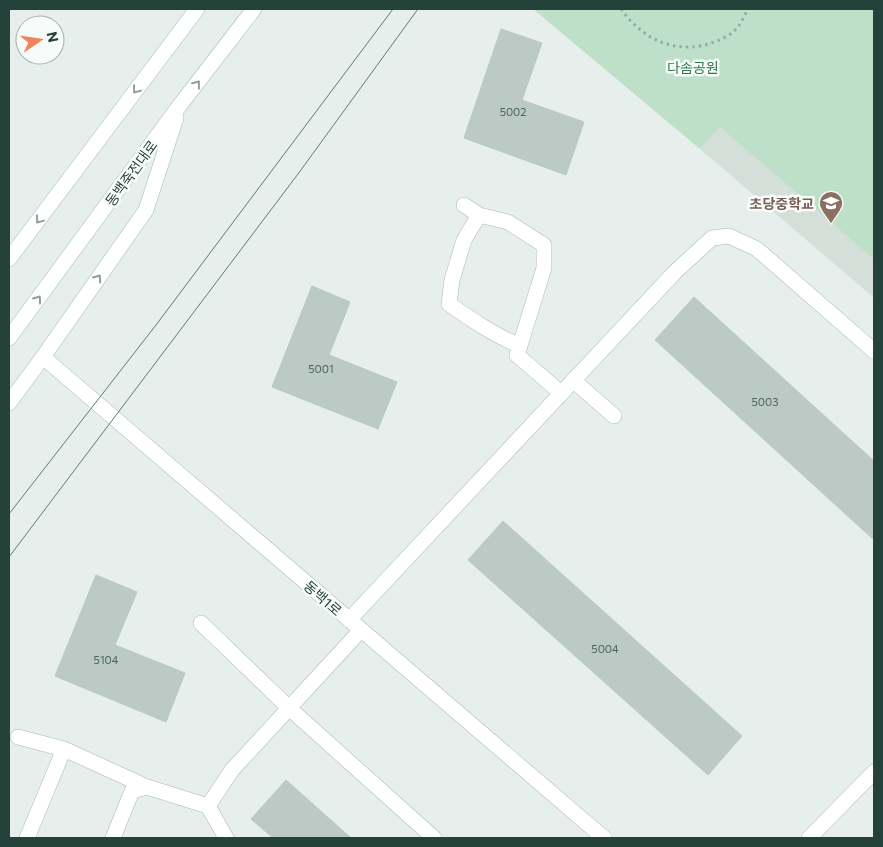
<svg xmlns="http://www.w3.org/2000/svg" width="883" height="847" font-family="Commissioner,'Noto Sans KR',sans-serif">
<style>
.built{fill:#d4dfda}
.green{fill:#bfe0c8}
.building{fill:#bbcac4;stroke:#b8c9c2}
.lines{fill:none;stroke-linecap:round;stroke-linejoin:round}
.service-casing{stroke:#a8b8b2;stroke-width:16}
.tertiary-casing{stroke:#a8b8b2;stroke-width:16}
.secondary-casing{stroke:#a4bbb3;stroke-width:16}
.path{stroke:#86b3a5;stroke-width:3;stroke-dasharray:2.5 4;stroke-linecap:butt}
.service{stroke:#fff;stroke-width:15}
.tertiary{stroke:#fff;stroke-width:15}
.secondary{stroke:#fff;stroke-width:15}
.tram{stroke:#5f7d75;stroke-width:1}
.oneway{stroke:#92a09c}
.labels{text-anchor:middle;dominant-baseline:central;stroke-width:5;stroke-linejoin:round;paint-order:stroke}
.number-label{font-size:11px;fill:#4a645c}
.park-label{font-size:14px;fill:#2d7a4b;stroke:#f7fbf9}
.street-label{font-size:14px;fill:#24423a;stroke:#f7fbf9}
.education-label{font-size:14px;font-weight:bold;fill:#785e54;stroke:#f7fbf9;text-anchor:end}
</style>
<rect width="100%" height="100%" fill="#e6efeb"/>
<polygon class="built" points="821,9 874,9 874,298 700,149"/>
<polygon class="green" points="533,9 874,9 874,259 720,127 700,149"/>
<g class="building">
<polygon points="501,29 542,43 522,100 584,122 566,175 464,138"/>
<polygon points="312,286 350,302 329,355 397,382 378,429 272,387"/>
<polygon points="694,297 874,461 874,540 655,340"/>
<polygon points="503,521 742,736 708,775 468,560"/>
<polygon points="96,575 137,592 115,645 185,673 166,722 55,676"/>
<polygon points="286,780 351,838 273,838 251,819"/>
</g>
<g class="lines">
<g class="service-casing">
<g id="service">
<polyline points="464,205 479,215"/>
<path d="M520 346C494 335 472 320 449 304L452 280 464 240 479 215 508 222 544 245V268L517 355 561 393"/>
<polyline points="573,380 614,416"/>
<polyline points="349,620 675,272 712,238 729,236 757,249 874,351"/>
<polyline points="201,623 289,708 434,838"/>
<polyline points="18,737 64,749"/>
<polyline points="208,806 226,838"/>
<polyline points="27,838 64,749 147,787"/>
<polyline points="113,838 132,791 147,787 208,806 232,770 361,630"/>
</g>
</g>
<g class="tertiary-casing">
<g id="tertiary">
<polyline points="43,357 604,838"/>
<polyline points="809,838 874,772"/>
</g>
</g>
<g class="secondary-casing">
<g id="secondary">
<polyline points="9,259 197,9"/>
<polyline points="9,338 180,105 254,9"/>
<polyline points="9,403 43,357 146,210 176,118"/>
</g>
</g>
<path class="path" d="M621 9C641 37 670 53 705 45 715 42 726 38 733 32 740 26 744 17 748 9"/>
<use href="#service" class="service"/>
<use href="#tertiary" class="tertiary"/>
<use href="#secondary" class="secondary"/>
<g class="tram">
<polyline points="9,514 156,325 393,9"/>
<polyline points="9,557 298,174 418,9"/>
</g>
</g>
<defs><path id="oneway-chevron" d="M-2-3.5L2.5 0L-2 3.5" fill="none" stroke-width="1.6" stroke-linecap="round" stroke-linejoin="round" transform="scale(1.25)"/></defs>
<g class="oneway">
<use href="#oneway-chevron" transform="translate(197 84) rotate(-52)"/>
<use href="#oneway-chevron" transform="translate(136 90) rotate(127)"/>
<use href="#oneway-chevron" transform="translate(39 220) rotate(127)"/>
<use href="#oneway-chevron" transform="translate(98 278) rotate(-55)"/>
<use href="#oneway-chevron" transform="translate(38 299) rotate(-54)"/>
</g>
<defs>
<g id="school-pin" transform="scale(1.25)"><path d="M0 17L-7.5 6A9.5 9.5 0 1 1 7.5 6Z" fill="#8d6e63" stroke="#f7fbf9"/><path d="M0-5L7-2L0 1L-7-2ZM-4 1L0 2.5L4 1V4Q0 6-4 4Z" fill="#fff"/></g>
</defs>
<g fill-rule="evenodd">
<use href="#school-pin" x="831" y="203"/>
</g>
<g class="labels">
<g class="number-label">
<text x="513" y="111">5002</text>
<text x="321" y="368">5001</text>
<text x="765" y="401">5003</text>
<text x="605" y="648">5004</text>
<text x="106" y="659">5104</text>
</g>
<g class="park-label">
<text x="693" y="67">다솜공원</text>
</g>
<g class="street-label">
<text transform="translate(131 173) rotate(-54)">동백죽전대로</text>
<text transform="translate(323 598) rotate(41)">동백1로</text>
</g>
<g class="education-label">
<text x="814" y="203">초당중학교</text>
</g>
</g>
<rect width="883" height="847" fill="none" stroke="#24423a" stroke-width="20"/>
<g transform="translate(40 40) rotate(77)"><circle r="24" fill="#f7fbf9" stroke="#a3b1ad"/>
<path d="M0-4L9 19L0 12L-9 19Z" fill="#f4845f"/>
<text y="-8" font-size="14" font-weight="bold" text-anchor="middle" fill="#24423a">N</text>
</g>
</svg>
